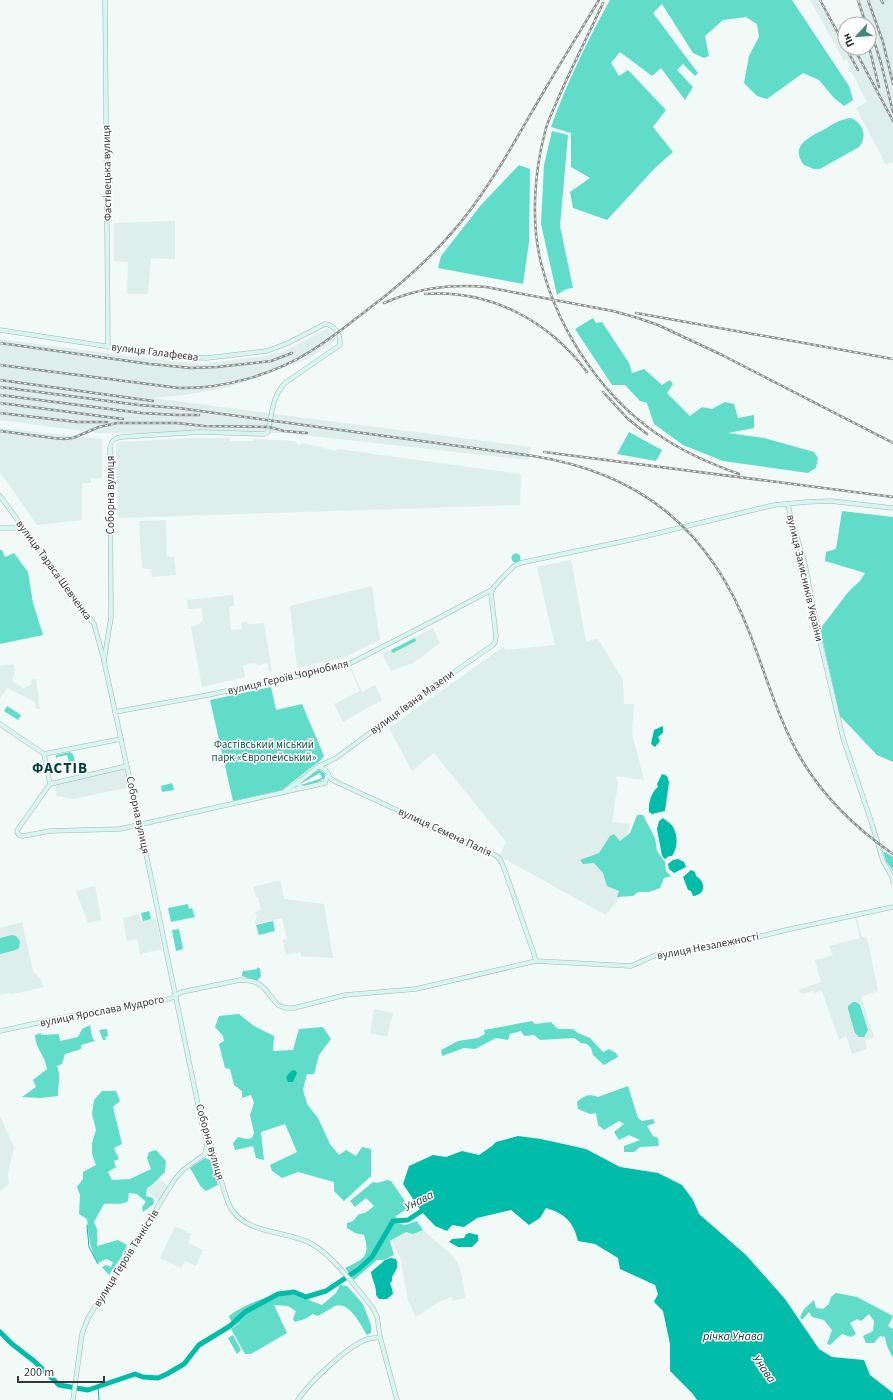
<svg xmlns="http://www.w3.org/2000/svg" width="893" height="1400" font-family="'Source Sans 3',sans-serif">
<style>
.built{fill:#ddeeeb}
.green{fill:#60dcc9}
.water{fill:#00bca8}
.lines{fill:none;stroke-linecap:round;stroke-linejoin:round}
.stream{stroke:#00bca8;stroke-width:1}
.river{stroke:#00bca8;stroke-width:5}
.secondary-casing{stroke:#aab2b0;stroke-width:5}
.secondary{stroke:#d6f6f1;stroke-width:4}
.rail-casing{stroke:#8a8f8e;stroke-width:2.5}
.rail{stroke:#fff;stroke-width:1;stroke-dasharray:3;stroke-linecap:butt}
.labels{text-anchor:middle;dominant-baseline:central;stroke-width:3;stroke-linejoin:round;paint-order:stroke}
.street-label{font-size:11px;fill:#353838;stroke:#fff}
.park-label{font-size:11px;fill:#15534a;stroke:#fff}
.water-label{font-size:12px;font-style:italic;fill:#243d38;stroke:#fff}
.district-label{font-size:15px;font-weight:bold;letter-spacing:1px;fill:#004038;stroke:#fff}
</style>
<rect width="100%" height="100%" fill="#f2faf8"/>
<g class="built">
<polygon points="810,0 818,0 833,27 853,17 857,24 845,24 845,48 869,48 869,24 860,24 863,22 856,0 893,0 893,161 886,165 856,108 867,102 851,71 847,59 844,61"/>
<polygon points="175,221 175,259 151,258 148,294 127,294 128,262 114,261 114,223"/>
<polygon points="328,328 336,340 308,359 230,387 185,395 152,398 531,447 528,460 285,433 99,433 0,420 0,339 143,358 200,364 259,357 285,351"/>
<polygon points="0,428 102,439 102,478 91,478 91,483 82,483 82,520 37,525 0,472"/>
<polygon points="191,438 230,438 230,441 253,441 253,439 295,441 298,445 303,443 336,451 337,449 521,474 520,505 118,518 116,445 118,442"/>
<polygon points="166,520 167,557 174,557 176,575 152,577 151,569 142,568 139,521"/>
<polygon points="571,560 586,641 598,639 623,680 624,704 634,704 632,734 644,780 616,776 618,783 612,822 631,824 623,842 623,893 606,915 499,856 506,842 434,753 412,771 389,728 503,647 506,650 555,645 537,567"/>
<polygon points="372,586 380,640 343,658 297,668 290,606"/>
<polygon points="233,595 234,606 229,607 231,630 242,629 241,623 246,621 248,624 255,624 264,623 272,671 269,672 267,663 258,665 255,663 243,665 245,677 202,687 191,627 199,624 203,620 202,608 188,609 187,600"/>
<polygon points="433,628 440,643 413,663 391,671 382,654"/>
<polygon points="14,664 15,671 12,681 24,688 32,684 31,680 36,679 40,709 36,709 35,702 7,688 0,699 0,666"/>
<polygon points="351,668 362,692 375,685 382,700 343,722 334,704 360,691 350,669"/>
<polygon points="123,768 125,770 130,787 74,799 57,796 54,784"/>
<polygon points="280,880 284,899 324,904 333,958 301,956 301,953 300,952 286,955 283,940 287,939 282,918 255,924 256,918 257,917 255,912 261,910 258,897 256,897 253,887"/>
<polygon points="95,886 101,918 100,920 88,923 76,891"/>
<polygon points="139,914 141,921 156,918 162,949 140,954 137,939 127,941 123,918"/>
<polygon points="855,918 857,918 862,937 866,937 869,946 878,991 861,997 874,1037 865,1040 867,1049 852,1054 846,1036 839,1040 822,991 814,993 813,991 801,994 799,990 821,982 815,960 833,955 829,946 860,938"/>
<polygon points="22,922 33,971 40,978 44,987 13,994 7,993 0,995 0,928"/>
<polygon points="374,1009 393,1013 387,1037 370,1033"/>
<polygon points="0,1116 14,1147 8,1174 9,1184 0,1191"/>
<polygon points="155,1176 169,1186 159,1201 144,1190"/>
<polygon points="175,1226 191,1234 188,1243 203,1250 196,1266 185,1261 181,1268 160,1258"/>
<polygon points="423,1230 452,1255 458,1263 462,1277 465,1298 452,1301 452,1297 447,1299 439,1302 416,1317 408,1301 401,1260 392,1241 406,1232 413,1234"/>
</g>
<g class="green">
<path d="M610 0H792L849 86 853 100 844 106 834 98 819 80 803 73 767 99 757 96 744 83 749 56 759 37 757 24 746 17 723 20 705 36 709 56 704 58 693 53 662 4 653 13 698 73 695 76 683 64 677 70 693 87 685 100 661 68 652 76 620 52 611 63 619 76 628 70 666 110 653 127 673 152 655 168 607 220 573 208 570 192 590 178 571 167V133L551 127C567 83 587 41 610 0Z"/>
<path d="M851 118C863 123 868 137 859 147L820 169H814L804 165C789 145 810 137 825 129 833 124 841 119 851 118Z"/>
<polygon points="552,131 568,135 560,226 573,288 566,289 557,295 541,224 544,165"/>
<polygon points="519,165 530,169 529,242 523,284 438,268 441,256 481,205"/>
<polygon points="593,318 596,323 602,322 629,363 632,373 644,369 662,385 670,380 673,384 667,393 690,416 702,407 712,409 725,402 734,404 738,418 754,415 754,428 728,433 764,438 814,452 818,458 816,468 808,473 723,461 683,445 654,424 647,403 640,401 625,385 612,385 575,329"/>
<polygon points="629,432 662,450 656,461 617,454"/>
<polygon points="842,511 893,517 893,762 877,755 840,716 820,629 849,591 860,581 865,573 825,561 826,552 836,549"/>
<polygon points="0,550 2,550 5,557 14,553 28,572 33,603 43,635 0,644"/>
<circle cx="516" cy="558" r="4.5"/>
<polygon points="415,638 416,641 393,653 391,650"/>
<polygon points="271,687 276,710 302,704 324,756 321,760 282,790 233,801 210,700"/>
<polygon points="7,706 21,715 18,720 4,711"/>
<polygon points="70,752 73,754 75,761 69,762 67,755 57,757 56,759 56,755"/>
<path d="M319 770C339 778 308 785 303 786L301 785 322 778 320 773 300 784 301 782 313 773Z"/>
<polygon points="172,783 174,790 162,792 161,786"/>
<polygon points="637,815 643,815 655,838 657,851 665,862 666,871 671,876 664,878 660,888 649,892 638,892 633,896 617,897 619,891 607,886 603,873 594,863 583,864 580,860 599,853 610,836 614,834 620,841 630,833"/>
<polygon points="883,851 893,857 893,871 886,861"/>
<polygon points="188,904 189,909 192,908 195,917 171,922 168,908"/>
<polygon points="149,911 151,919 143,921 141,913"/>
<polygon points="273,921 275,931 259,935 256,925"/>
<polygon points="179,929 183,949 176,951 172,930"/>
<polygon points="12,935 16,936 20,941 19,948 16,950 0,954 0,938"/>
<polygon points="258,967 260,969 261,976 257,981 242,976 242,973 244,970 245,971 257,969"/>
<polygon points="853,1002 856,1002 860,1005 868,1030 864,1037 859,1037 855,1033 848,1009 848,1006"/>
<polygon points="239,1014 254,1026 274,1036 273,1051 293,1050 299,1029 323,1027 331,1039 319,1055 314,1074 307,1074 303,1090 307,1104 318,1118 330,1144 339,1155 346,1150 356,1156 362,1147 371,1149 371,1176 344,1201 334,1191 334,1182 298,1172 282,1178 272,1171 270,1165 297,1152 285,1124 261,1132 264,1160 256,1158 253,1146 235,1150 233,1143 238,1137 247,1139 252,1138 254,1133 250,1115 254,1103 251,1095 242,1098 242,1091 234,1085 230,1069 225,1068 219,1044 224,1041 223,1036 215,1027 219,1016"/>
<polygon points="532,1021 535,1024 551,1022 558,1029 573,1029 578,1033 590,1038 603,1052 609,1049 616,1053 618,1057 604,1065 593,1055 591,1048 587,1044 581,1043 574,1038 540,1040 534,1035 524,1036 521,1031 510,1034 508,1040 496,1038 475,1049 464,1048 442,1056 441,1050 458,1041 478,1038 485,1034 484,1030"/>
<path d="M90 1025 92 1037 95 1041 81 1045V1049L65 1054 62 1064 57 1066C61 1075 58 1086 58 1096L41 1098 22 1097 36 1087 33 1080 47 1069C45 1055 35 1048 35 1035L41 1033V1035L59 1034 60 1041 78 1037 82 1029Z"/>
<polygon points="107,1029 108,1036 105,1037 106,1040 103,1040 99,1030"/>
<path d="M628 1086 638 1118 642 1121 653 1119 655 1123 647 1126 653 1136 658 1138 659 1146 640 1147 634 1152H624V1146L640 1140 629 1135 619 1140 614 1132 624 1124 619 1121 604 1130 598 1125 596 1113 590 1114 578 1109 577 1102C584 1096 589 1093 598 1097Z"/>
<path d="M102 1091H116L120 1101 113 1107 122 1144 114 1148 119 1159 114 1161 116 1167 108 1172 112 1180 130 1179 151 1169 147 1158 149 1152 156 1150 166 1161 165 1172C158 1178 154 1184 147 1188L146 1196 153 1198 154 1204 143 1212 142 1207 146 1202 137 1194 129 1193 128 1201C121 1206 113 1202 104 1204L94 1222 97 1229V1246L118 1240 127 1245 124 1253 109 1275 102 1267 106 1265 111 1267 113 1262 106 1259 98 1263C89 1248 89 1236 87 1219L79 1214 80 1195 77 1187 83 1179V1172L96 1165 92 1154V1143L96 1130 92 1114 94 1100Z"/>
<polygon points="205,1158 210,1160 212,1163 218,1185 206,1191 201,1187 190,1168"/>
<path d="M387 1180 391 1181 409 1207 396 1216 398 1223 405 1225 417 1221 423 1230 413 1234 406 1232 390 1241 394 1255 384 1260H377L354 1280 345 1268C363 1259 371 1257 364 1235L355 1233 347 1228V1223L353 1221 359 1214 365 1213 374 1206 366 1198 355 1207 350 1201 373 1182 377 1183Z"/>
<path d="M340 1285 347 1286 363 1304 371 1325V1333L367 1335C361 1326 350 1301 335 1306 329 1309 324 1313 318 1316L313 1314 305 1319 295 1322 293 1319 296 1311 288 1306 274 1305 287 1333 251 1354H245L231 1329 241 1322 233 1326 229 1316C242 1305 278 1290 295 1295 304 1297 313 1302 322 1305L336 1293Z"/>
<polygon points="836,1293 857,1297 893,1316 888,1326 893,1329 893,1358 887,1346 885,1337 880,1336 874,1343 866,1343 863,1336 873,1331 874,1321 869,1314 861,1321 857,1319 850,1323 856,1334 851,1337 842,1334 830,1345 827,1344 832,1330 824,1320 812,1317 809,1312 802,1320 800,1317 804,1309 814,1300 816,1308 823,1309 829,1304 831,1297"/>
<polygon points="233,1335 241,1350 237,1354 228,1338"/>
</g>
<g class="water">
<polygon points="663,726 663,733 658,737 660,741 655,747 651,744 654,730"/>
<path d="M662 774 667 776 669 782 665 811 652 814 649 812C648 804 651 792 658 787L657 784Z"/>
<path d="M663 818C666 821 671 823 673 827 678 836 678 848 672 856H669L665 859 662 856 657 829 659 821Z"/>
<polygon points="678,859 684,862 686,867 674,873 669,869 668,864 673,860"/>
<path d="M691 870 695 872 696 876C706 882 706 895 693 896L691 891 688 890 683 877Z"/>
<polygon points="295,1070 297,1073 293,1082 288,1082 286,1077 291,1071"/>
<path d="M518 1136 541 1139 586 1149 620 1167 658 1173 682 1185 693 1200 699 1214 746 1255 785 1299 819 1349 832 1357 864 1360 870 1375 893 1393V1400H697L692 1393 670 1371V1344L663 1311 654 1302 658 1294 655 1285 620 1269 618 1258 595 1244 578 1241C573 1221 565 1214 546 1208L540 1218 529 1225 511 1210 477 1218 464 1227 452 1225 447 1231 435 1226 421 1211 403 1184 409 1166 433 1155 446 1157 462 1151 479 1155 492 1146 496 1142Z"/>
<polygon points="470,1233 478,1235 478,1241 472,1247 458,1247 449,1242 452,1239 464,1238 466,1234"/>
<path d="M391 1258 396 1259C399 1267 396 1270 392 1277V1281L390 1283 392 1289 393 1294 387 1299H379L376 1295C377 1287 372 1280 371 1272L385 1260Z"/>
</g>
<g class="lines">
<g class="stream">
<polyline points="87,1225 89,1247 98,1264"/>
<polyline points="98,1387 99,1400"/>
</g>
<polyline class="river" points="0,1332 12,1344 34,1361 59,1385 88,1390 135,1374 143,1377 158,1378 167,1374 184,1364 199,1345 230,1326 245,1312 278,1294 294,1292 306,1297 326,1291 359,1269 372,1257 393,1221 408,1220 426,1208"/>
<g class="secondary-casing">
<g id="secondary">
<polyline points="105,0 108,347"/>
<path d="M0 330 177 357 207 358 267 351 288 343 325 324C335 325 341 335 340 345L285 383C271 397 273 415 267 433L264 434 200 432 121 437C114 438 111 441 110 448L111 617 104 661 149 868 202 1124C214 1145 217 1168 224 1190 226 1197 228 1204 232 1210 249 1235 287 1230 312 1244 333 1256 356 1287 372 1307L377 1316 380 1337 397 1400"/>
<polyline points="0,496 94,624 104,660"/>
<polyline points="788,504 790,514 805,564 819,637 843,738 872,824 883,861 892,877 893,882"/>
<polyline points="0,528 24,528"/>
<polyline points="115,712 208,695 347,665 431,622 493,589"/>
<polyline points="0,724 44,754 50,784"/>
<polyline points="44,754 121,739"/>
<polyline points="319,766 324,769 328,773 325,783 303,788 299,785 300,781 319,766 336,758 431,688 493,645 495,642 496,636 491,594 493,588 505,575 514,566 520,563 634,539 757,509 774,505 806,502 830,501 893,508"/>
<polyline points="328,774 330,778 334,781 495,855 500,859 504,868 533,951 536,961"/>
<polyline points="50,784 18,829 17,832 19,835 23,836 50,831 120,829 302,788"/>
<polyline points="50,784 127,766"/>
<polyline points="285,791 300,781"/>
<path d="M0 1031 60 1018 169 999C174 997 177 994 182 992L240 980C264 980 265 991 278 1005L285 1008H294L345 995 416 989 536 961 631 966 656 955 729 944 786 930 893 907"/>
<polyline points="205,1135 212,1157"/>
<polyline points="73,1400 82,1334 88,1318 175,1179 183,1170 205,1154 209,1136"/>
<path d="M298 1400C309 1383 348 1345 368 1339 372 1338 376 1338 380 1337"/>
</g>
</g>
<use href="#secondary" class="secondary"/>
<g class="rail-casing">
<g id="rail">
<polyline points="820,0 845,46"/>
<polyline points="858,0 866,24"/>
<polyline points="868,0 883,42 893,84"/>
<polyline points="881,0 883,3"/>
<path d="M603 3C588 36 571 68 557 101 553 111 547 122 545 132 534 173 531 223 541 263 559 334 606 403 668 441 690 455 714 465 739 474"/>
<polyline points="869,25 881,63 893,112"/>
<polyline points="869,47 879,87"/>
<polyline points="846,48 858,70"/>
<polyline points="854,48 893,121"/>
<path d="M425 294C490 289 549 321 587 372"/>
<path d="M384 303C418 288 448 284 486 287L613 311 638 318 658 325 722 355 893 443"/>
<polyline points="636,313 893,359"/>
<polyline points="0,343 150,364 191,368 217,367 271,361 292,353"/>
<path d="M0 365 179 388C223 389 273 375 311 351 331 339 349 324 367 310 406 281 442 248 471 209 497 174 518 136 540 98 559 65 579 33 599 0"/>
<polyline points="0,380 153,401"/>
<path d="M0 387 139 405 178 408 533 456C642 473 711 531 750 634 766 675 780 725 803 762 826 800 857 829 893 854"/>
<polyline points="603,392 628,419 647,434"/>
<polyline points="0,395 141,413 177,415 199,415"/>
<polyline points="0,403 123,419"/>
<polyline points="0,413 77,422 107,422"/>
<polyline points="0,431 53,438 64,439 73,438 99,427 117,423 177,423 204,426 269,427 284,431 307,433"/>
<polyline points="544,452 893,497"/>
</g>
</g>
<use href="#rail" class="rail"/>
</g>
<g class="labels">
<g class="street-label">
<text transform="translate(107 173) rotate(-91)">Фастівецька вулиця</text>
<text transform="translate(155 352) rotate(7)">вулиця Галафеєва</text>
<text transform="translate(110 495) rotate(-90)">Соборна вулиця</text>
<text transform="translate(54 570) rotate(54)">вулиця Тараса Шевченка</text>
<text transform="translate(805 578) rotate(77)">вулиця Захисників України</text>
<text transform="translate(288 677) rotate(-13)">вулиця Героїв Чорнобиля</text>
<text transform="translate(412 702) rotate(-36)">вулиця Івана Мазепи</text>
<text transform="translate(138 815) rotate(78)">Соборна вулиця</text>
<text transform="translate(445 832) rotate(25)">вулиця Семена Палія</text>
<text transform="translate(708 946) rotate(-11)">вулиця Незалежності</text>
<text transform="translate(102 1011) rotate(-11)">вулиця Ярослава Мудрого</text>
<text transform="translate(210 1142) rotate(74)">Соборна вулиця</text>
<text transform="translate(126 1258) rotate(-58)">вулиця Героїв Танкістів</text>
</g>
<g class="park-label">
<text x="264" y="744">Фастівський міський<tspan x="264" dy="13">парк «Європейський»</tspan></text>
</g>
<g class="water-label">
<text transform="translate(419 1201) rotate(-27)">Унава</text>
<text x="733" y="1336">річка Унава</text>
<text transform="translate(764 1369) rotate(55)">Унава</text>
</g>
<g class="district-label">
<text x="60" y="768">ФАСТІВ</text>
</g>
</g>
<g transform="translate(857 36) rotate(244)"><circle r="19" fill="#ffffff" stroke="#aeafaf"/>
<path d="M0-3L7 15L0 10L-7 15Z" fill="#44887d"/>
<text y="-6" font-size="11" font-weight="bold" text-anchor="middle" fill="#353838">Пн</text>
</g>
<path d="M18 1376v6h86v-6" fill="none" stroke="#353838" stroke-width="2"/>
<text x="24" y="1376" font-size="12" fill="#353838" stroke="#ffffff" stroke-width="3" paint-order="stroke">200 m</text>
</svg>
